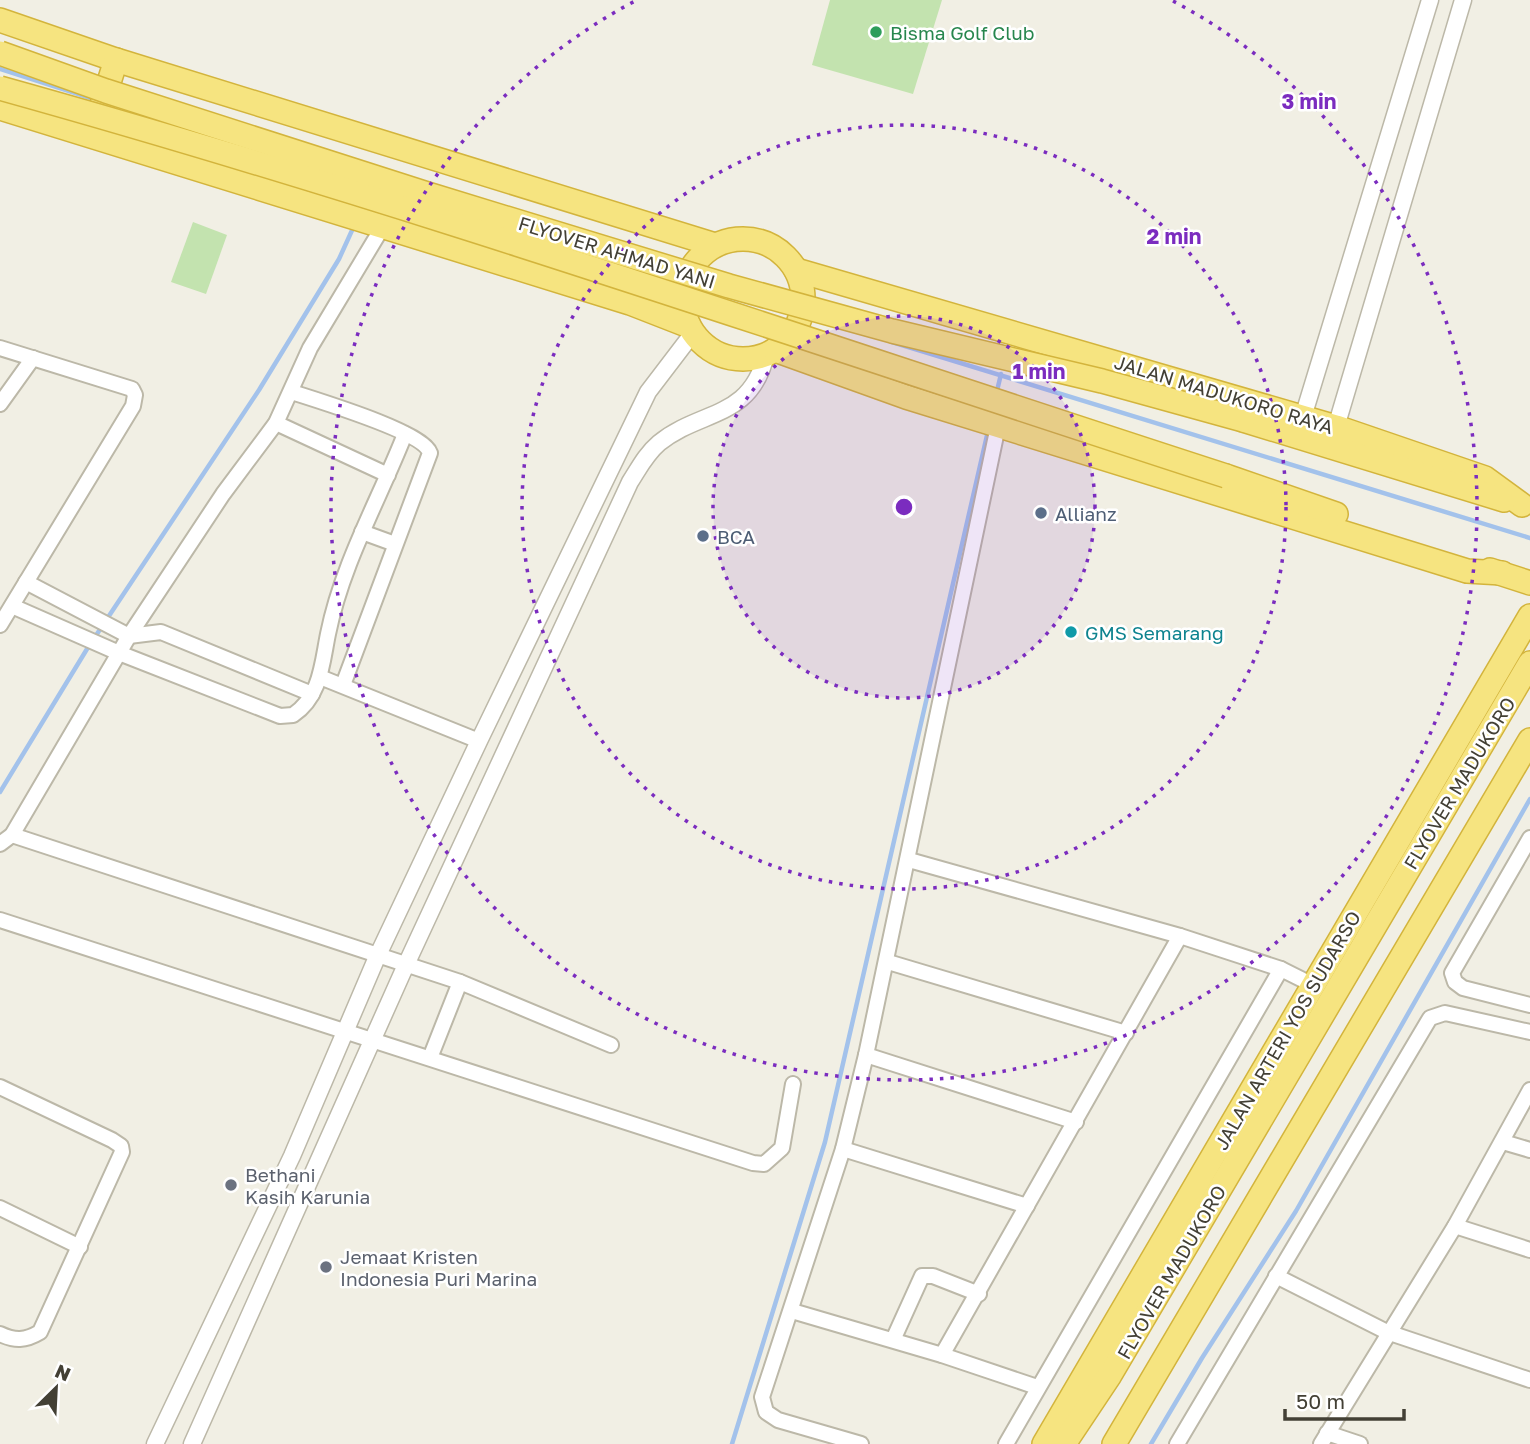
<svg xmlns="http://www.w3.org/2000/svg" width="1530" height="1444" font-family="'Golos Text',sans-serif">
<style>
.garden{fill:#c3e3af}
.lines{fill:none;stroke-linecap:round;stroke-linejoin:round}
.stream{stroke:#a3c2eb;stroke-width:4.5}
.minor-casing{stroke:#bcb8a8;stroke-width:18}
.tertiary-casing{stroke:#bcb8a8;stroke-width:19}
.trunk-casing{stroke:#d3b43c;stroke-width:26}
.minor{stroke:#fff;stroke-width:14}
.tertiary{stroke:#fff;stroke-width:16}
.trunk{stroke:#f6e480;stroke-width:23}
.trunk-bridge-casing{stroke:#d3b43c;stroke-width:26;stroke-linecap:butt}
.trunk-bridge{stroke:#f6e480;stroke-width:23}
.ring{fill:none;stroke:#7b2cbf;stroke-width:3.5;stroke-dasharray:3.5 7}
.leisure-dot{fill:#2e9e5b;stroke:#fff;stroke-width:2.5}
.service-dot{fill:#5c6f8a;stroke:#fff;stroke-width:2.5}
.culture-dot{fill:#0f9aa8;stroke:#fff;stroke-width:2.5}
.worship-dot{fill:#6b7280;stroke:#fff;stroke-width:2.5}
.labels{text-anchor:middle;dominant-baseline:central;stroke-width:5;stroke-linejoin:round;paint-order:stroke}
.leisure-label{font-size:19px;fill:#27864d;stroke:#fff;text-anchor:start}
.street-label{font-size:19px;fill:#434035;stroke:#fff}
.service-label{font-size:19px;fill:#4e5e75;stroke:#fff;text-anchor:start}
.culture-label{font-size:19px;fill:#0d838f;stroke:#fff;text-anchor:start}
.worship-label{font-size:19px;fill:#5b616d;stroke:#fff;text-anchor:start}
.centre{fill:#7b2cbf;stroke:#fff;stroke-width:3.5}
.ring-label{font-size:21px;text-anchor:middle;font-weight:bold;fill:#7b2cbf;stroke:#fff;stroke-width:5;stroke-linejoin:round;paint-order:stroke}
</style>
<rect width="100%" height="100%" fill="#f1efe4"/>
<g class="garden">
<polygon points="830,0 942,0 913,94 812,65"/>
<polygon points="193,222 227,235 206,294 171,282"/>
</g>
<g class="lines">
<g class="stream">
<polyline points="0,69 97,100"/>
<polyline points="892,342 1530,538"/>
<polyline points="996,395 1001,374"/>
<polyline points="0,792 87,649 259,390 339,259 354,226"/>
<polyline points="732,1444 825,1142 988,431"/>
<polyline points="1151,1444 1202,1358 1296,1211 1530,799"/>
</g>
<g class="minor-casing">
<g id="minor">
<polyline points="0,348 132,389 135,395 133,406 0,625"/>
<path d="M292 392C316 400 424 432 430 453L343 685"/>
<polyline points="0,404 33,358"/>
<polyline points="276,423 388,475"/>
<polyline points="362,532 395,544"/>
<polyline points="26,582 129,636 161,632 312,694"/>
<path d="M12 606 119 653 280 716 293 715C321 696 322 663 328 634 342 564 379 500 405 434"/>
<polyline points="320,677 479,741"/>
<polyline points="12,835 460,982 611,1045"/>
<polyline points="1530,838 1452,973 1455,982 1463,988 1530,1005"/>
<polyline points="0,844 12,835 129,636 223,494 276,423 310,348 382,228"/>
<polyline points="909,860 1180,936 1281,969 1313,985"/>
<polyline points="0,920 753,1163 764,1164 782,1148 793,1084"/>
<polyline points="888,962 1126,1033"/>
<polyline points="866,1055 1076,1122"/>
<polyline points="430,1058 460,982"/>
<path d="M0 1087 112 1140 121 1146 122 1152 40 1332C25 1341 15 1341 0 1334"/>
<polyline points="1503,1142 1530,1150"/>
<polyline points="843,1149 1027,1206"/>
<polyline points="0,1208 80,1247"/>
<polyline points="1455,1226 1530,1250"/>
<polyline points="1276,1276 1387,1332 1530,1380"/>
<polyline points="792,1311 942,1355 1037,1387"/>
<polyline points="893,1340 922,1276 933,1276 979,1294"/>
<polyline points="942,1355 1180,936"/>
<polyline points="1327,1433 1360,1444"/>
<polyline points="861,1444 778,1420 766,1412 762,1397 843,1149 866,1055 998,426"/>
<polyline points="1006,1444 1281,969"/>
<polyline points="1177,1444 1430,1018 1445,1013 1530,1032"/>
<polyline points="1321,1444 1455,1226 1530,1090"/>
</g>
</g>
<g class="tertiary-casing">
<g id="tertiary">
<polyline points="1303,417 1430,0"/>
<polyline points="1336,427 1463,0"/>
<polyline points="155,1444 292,1156 377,957 479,741 648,392 693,333"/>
<path d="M192 1444 405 967 630 482C639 468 646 454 659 443 701 409 750 420 766 355"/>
</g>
</g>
<g class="trunk-casing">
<g id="trunk">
<polyline points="0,20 116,60 715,245"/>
<polyline points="0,108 630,303 689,326"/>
<polyline points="93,133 116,60"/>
<circle cx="743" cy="299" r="60"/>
<polyline points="796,270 1336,427 1485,478 1522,505"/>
<polyline points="775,350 906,397 1467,571 1502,573"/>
<polyline points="1243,420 1504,500"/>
<polyline points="1226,476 1336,514"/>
<polyline points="1490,570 1530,583"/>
<polyline points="1044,1444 1530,616"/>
<polyline points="1064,1444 1110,1375 1530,663"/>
<polyline points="1114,1444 1530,740"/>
</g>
</g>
<use href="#minor" class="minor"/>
<use href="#tertiary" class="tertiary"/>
<use href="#trunk" class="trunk"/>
<g class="trunk-bridge-casing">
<g id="trunk-bridge">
<polyline points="0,53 106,91 424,193 729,286 892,331 1102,381 1243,420"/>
<path d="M0 88C413 203 818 344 1226 476"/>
</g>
</g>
<use href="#trunk-bridge" class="trunk-bridge"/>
</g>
<circle cx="904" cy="507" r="191" fill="#7b2cbf" fill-opacity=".12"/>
<g class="ring">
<circle cx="904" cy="507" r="191"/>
<circle cx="904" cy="507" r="382"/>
<path d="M1173 1A573 573 0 1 1 635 1"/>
</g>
<circle class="leisure-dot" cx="876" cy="32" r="7"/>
<g class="service-dot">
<circle cx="1041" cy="513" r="7"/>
<circle cx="703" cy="536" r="7"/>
</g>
<circle class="culture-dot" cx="1071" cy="632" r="7"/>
<g class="worship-dot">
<circle cx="231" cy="1185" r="7"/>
<circle cx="326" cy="1267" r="7"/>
</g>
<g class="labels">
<g class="leisure-label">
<text x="890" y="32">Bisma Golf Club</text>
</g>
<g class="street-label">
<text transform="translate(617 252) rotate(17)">FLYOVER AHMAD YANI</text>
<text transform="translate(1224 394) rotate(17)">JALAN MADUKORO RAYA</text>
<text transform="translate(1459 783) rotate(-59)">FLYOVER MADUKORO</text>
<text transform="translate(1287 1030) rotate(-60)">JALAN ARTERI YOS SUDARSO</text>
<text transform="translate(1171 1272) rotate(-60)">FLYOVER MADUKORO</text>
</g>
<g class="service-label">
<text x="1055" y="513">Allianz</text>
<text x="717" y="536">BCA</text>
</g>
<g class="culture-label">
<text x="1085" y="632">GMS Semarang</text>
</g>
<g class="worship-label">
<text x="245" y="1174">Bethani<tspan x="245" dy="22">Kasih Karunia</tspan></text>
<text x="340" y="1256">Jemaat Kristen<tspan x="340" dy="22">Indonesia Puri Marina</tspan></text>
</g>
</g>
<circle cx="904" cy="507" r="10" class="centre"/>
<g class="ring-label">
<text x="1309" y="109">3 min</text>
<text x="1174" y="244">2 min</text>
<text x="1039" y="379">1 min</text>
</g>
<g transform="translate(56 1388) rotate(24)" stroke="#ffffff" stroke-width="5" paint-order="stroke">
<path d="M0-5L12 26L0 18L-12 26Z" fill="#434035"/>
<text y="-10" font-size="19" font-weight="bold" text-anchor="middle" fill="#434035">N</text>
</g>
<path d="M1285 1409v10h119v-10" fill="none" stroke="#434035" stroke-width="3.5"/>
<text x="1296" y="1409" font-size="21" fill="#434035" stroke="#ffffff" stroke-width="5" paint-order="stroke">50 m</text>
</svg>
